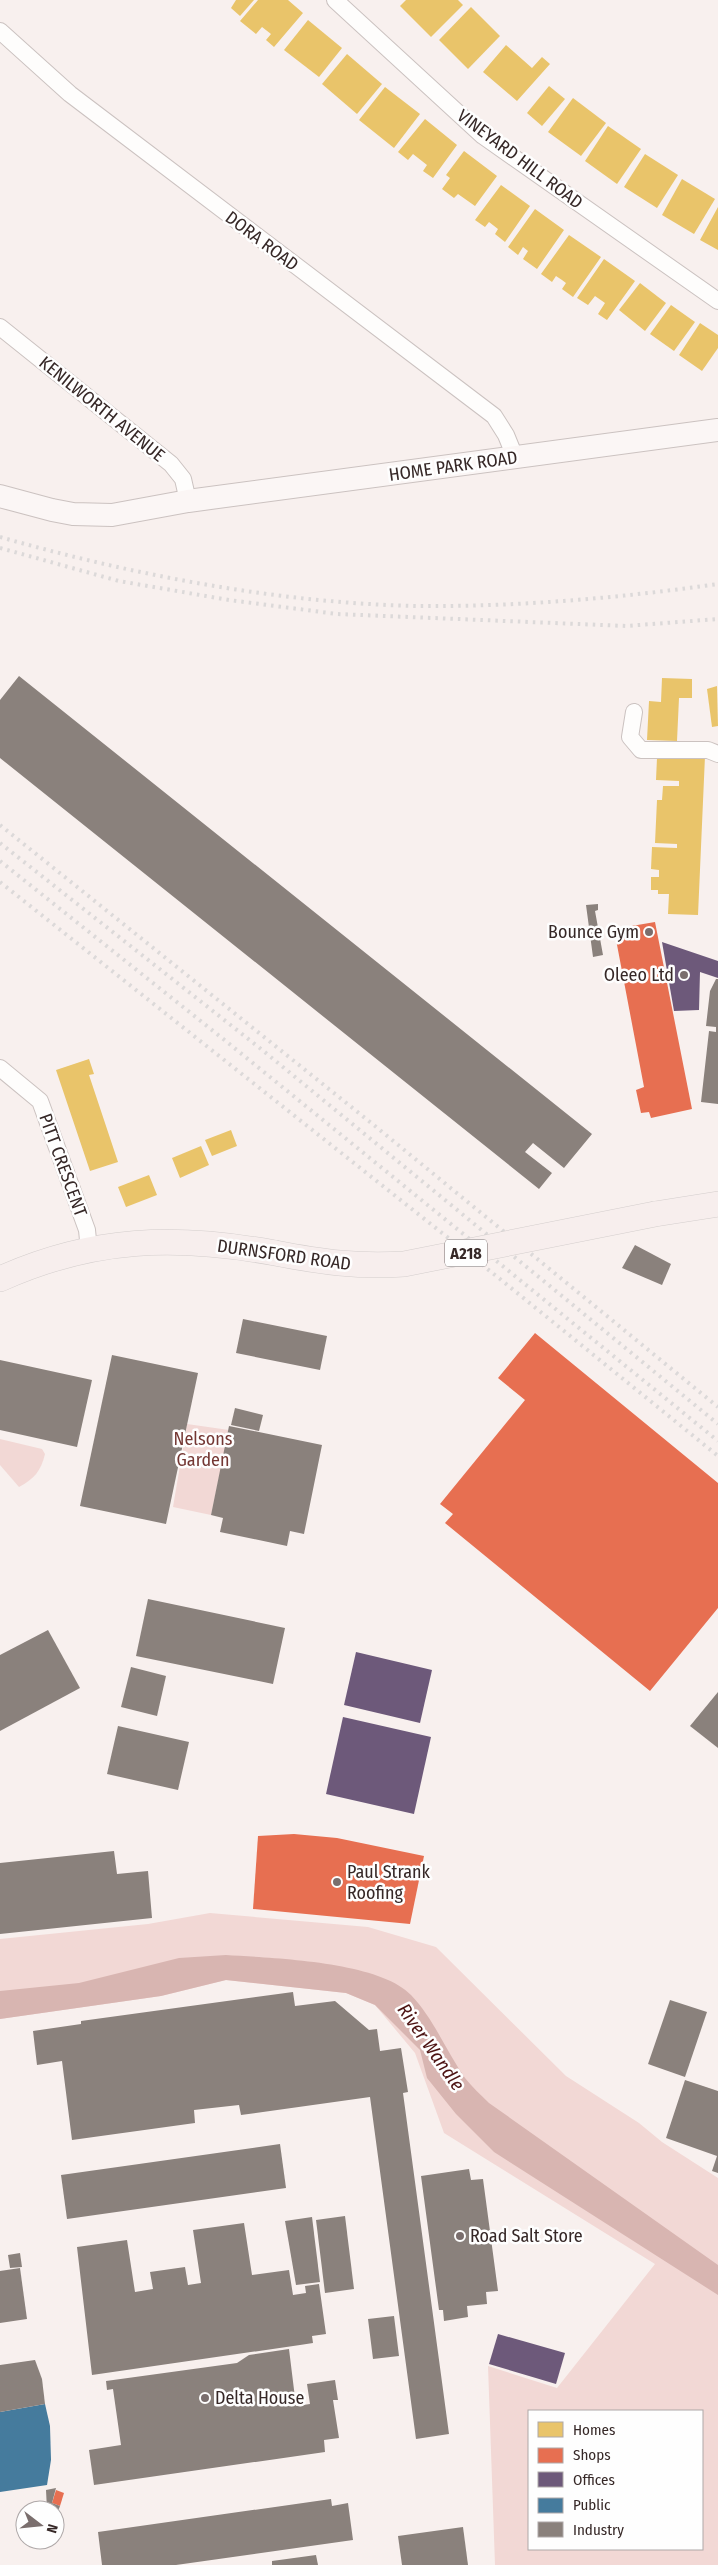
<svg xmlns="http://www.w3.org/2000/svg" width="718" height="2565" font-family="'Fira Sans Condensed',sans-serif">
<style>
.green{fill:#f2d8d5;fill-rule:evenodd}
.water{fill:#d8b5b1}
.homes{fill:#e9c46a}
.shops{fill:#e76f51}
.offices{fill:#6d597a}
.public{fill:#457b9d}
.industry{fill:#8a817c}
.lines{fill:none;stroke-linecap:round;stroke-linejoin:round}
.street-casing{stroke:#cbc2c0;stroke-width:18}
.secondary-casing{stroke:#cbc2c0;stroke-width:24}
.primary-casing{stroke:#d4cecd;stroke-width:26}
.street{stroke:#fefdfc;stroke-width:16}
.secondary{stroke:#fbf6f5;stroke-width:22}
.primary{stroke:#f7eeed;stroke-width:25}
.rail{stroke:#dcd9d9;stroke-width:4;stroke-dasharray:2.5 5;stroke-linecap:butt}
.primary-bridge-casing{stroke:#d4cecd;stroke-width:26;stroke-linecap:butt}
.primary-bridge{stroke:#f7eeed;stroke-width:25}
.poi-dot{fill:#7a6e6d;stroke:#fefefe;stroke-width:2}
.labels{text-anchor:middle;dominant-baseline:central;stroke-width:5;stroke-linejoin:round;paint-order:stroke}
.shield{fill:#fefefe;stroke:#726868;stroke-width:1}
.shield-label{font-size:16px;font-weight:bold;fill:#362827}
.street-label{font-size:18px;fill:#362827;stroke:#fefefe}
.poi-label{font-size:18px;fill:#362827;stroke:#fefefe;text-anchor:start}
.park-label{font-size:18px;fill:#743733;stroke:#fefefe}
.water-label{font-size:19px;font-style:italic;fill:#4d1413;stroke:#fefefe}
</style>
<rect width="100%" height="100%" fill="#f8f0ee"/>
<g class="green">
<polygon points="187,1424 229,1430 211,1515 173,1507"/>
<path d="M0 1439 42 1449 45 1454C41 1471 34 1479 19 1487L0 1465Z"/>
<path d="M210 1913 368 1927 436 1947 566 2076 639 2123 662 2142 718 2178V2565H495L488 2366 557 2388 655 2264 444 2133 415 2053 375 2005 346 1993 226 1980 161 1996 0 2019V1939L148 1924ZM529 2411H702V2549H529Z"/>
</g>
<path class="water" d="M226 1955C272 1958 379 1961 411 1995 434 2019 446 2051 465 2078 472 2087 481 2095 489 2103L718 2265V2295L494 2152 456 2114 427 2078 420 2050 375 2005 346 1993 226 1980 161 1996 0 2019V1991L79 1983 179 1958Z"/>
<g class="homes">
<polygon points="236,0 254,0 240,16 231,8"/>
<polygon points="258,0 288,0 303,13 274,47 266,40 271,34 262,27 256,34 240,21"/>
<polygon points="406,0 458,0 463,5 431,37 400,6"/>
<polygon points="471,7 500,36 468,69 439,40"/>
<polygon points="308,20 342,48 319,77 284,50"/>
<polygon points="506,45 532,68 542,57 550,64 517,101 483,72"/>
<polygon points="347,54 382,84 357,114 322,84"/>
<polygon points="549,86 565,99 542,126 527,113"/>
<polygon points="385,87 420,114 394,148 359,120"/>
<polygon points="573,98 606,123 581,156 548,132"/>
<polygon points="425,119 457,145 433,178 423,171 427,165 413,154 408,160 398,152"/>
<polygon points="608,126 641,149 617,184 585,161"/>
<polygon points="464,151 497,176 475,206 458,194 454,198 442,189 450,178 446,175"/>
<polygon points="645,154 678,175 657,208 624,187"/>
<polygon points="682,179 715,199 694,234 662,215"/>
<polygon points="501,185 530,206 505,242 495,234 498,229 489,222 485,227 475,220"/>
<polygon points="718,207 718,250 700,240"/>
<polygon points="535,209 564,230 537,269 523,259 528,251 523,247 518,255 508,247"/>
<polygon points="569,235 601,257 573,297 562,289 566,283 562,280 556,276 552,282 541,274"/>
<polygon points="604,259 635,281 607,320 598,314 605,303 595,296 588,305 577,298"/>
<polygon points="640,283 666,303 645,331 619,310"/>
<polygon points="671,305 695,322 674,351 650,334"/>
<polygon points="700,323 718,335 718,348 702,371 679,355"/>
<polygon points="662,678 692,679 692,698 679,698 677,741 647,740 649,701 661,702"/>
<polygon points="717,686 718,726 712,727 707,689"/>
<polygon points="679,755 705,756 698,915 668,914 669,894 658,894 658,890 651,890 651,877 659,877 659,870 651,869 652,847 677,848 677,844 655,843 657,800 662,800 663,786 679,786 679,781 656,780 657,758 679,759"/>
<polygon points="89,1059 94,1074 89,1075 118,1162 90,1171 56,1070"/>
<polygon points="231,1130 237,1146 212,1156 205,1140"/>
<polygon points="201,1146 209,1165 180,1178 172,1158"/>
<polygon points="149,1175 157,1195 126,1207 118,1187"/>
</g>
<g class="shops">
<polygon points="655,922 692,1109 651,1118 649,1112 641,1113 636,1090 644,1087 614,929"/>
<polygon points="535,1333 718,1483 718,1608 650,1691 445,1523 453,1514 440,1504 525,1400 498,1378"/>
<polygon points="294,1834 337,1838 424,1856 410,1924 253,1909 258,1836"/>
<polygon points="56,2490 64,2493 60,2506 52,2503"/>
</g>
<g class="offices">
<polygon points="662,942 718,961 718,978 700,972 699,1010 674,1011"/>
<polygon points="356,1652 432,1670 420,1723 344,1705"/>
<polygon points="343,1717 431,1737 414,1814 326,1794"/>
<polygon points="498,2334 565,2353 556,2384 489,2364"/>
</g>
<polygon class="public" points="45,2404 50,2426 51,2460 47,2485 0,2492 0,2412"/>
<g class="industry">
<polygon points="19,676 592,1134 564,1168 533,1143 525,1152 552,1173 539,1189 0,758 0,700"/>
<polygon points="598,904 598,910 595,911 603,955 593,957 586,905"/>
<polygon points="716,979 718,979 718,1104 701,1102 709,1031 716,1032 716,1027 706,1026 710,991"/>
<polygon points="635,1245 671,1264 662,1285 622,1268"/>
<polygon points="243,1319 327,1336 320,1370 236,1353"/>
<polygon points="112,1355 198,1373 166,1524 80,1506"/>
<polygon points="0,1360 92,1380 77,1447 0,1430"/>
<polygon points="235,1408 263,1415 259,1431 231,1425"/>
<polygon points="229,1426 322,1445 304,1534 290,1531 287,1546 220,1532 223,1518 211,1515"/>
<polygon points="148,1599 285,1628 273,1684 136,1656"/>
<polygon points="48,1630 80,1688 0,1731 0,1655"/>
<polygon points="131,1667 166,1676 157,1716 121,1707"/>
<polygon points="718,1692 718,1748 690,1726"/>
<polygon points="118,1726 189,1742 178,1790 107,1774"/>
<polygon points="114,1851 117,1874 148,1871 152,1918 0,1934 0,1863"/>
<polygon points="293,1992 295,2006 335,2001 369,2030 377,2029 380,2051 401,2048 408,2092 403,2093 449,2434 416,2439 370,2097 241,2115 239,2105 194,2110 195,2123 72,2140 62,2061 37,2065 33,2031 81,2024 81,2021"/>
<polygon points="670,2000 707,2012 685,2077 648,2064"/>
<polygon points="685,2080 718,2091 718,2173 712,2171 717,2156 666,2138"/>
<polygon points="280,2144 286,2188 67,2219 61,2175"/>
<polygon points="469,2169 471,2180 483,2179 498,2291 486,2292 487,2304 467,2306 468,2317 444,2321 443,2310 439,2310 421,2176"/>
<polygon points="345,2216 354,2289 325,2293 316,2220"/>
<polygon points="312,2217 320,2282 296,2285 285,2221"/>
<polygon points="244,2223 252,2275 289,2270 293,2295 306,2293 305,2286 319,2284 326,2334 312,2336 313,2343 300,2345 92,2375 77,2247 127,2240 135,2292 153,2289 150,2272 185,2267 188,2285 201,2283 193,2230"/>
<polygon points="20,2253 22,2267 10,2268 8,2255"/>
<polygon points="20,2268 27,2319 0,2323 0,2271"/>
<polygon points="394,2316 399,2356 373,2359 368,2319"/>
<polygon points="289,2349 296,2406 310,2404 307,2384 335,2380 338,2400 333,2400 339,2438 324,2440 325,2452 94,2485 89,2450 121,2445 113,2389 107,2390 106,2381 237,2363 249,2355"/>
<polygon points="35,2360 42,2379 45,2404 0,2412 0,2365"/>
<polygon points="56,2488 52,2503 60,2506 55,2519 55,2510 47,2510 46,2490"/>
<polygon points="331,2499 332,2506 348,2503 353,2540 176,2565 102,2565 98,2532"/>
<polygon points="463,2527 468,2565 402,2565 398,2536"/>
<polygon points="316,2555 318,2565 272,2565 272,2561"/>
</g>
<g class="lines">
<g class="street-casing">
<g id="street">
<polyline points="335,0 483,136 718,301"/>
<polyline points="0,31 70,94 494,416 506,435 515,457"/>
<polyline points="0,327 171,464 183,479 188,501"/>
<polyline points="634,712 630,737 641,750 708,750 718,754"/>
<polyline points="0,1068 40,1101 87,1230 89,1250"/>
</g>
</g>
<g class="secondary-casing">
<polyline id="secondary" points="0,496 52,510 73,514 112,515 188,501 718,430"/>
</g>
<g class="primary-casing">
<g id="primary">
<polyline points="655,1214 718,1204"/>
<path d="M0 1279C93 1237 176 1235 275 1253"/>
</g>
</g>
<use href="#street" class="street"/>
<use href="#secondary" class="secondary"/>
<use href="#primary" class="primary"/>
<g class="rail">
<path d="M0 537C133 575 278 603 417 606 517 607 619 598 718 584"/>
<polyline points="0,548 119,581 229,600 337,614 626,626 718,619"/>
<polyline points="0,825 375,1126 718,1407"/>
<polyline points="0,843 261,1049 718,1424"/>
<polyline points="0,861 227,1042 718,1441"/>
<polyline points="0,882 500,1279 718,1456"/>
</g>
<g class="primary-bridge-casing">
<path id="primary-bridge" d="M275 1253C322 1262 357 1267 404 1264L655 1214"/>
</g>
<use href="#primary-bridge" class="primary-bridge"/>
</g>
<g class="poi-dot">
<circle cx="649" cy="932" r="5"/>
<circle cx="684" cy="975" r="5"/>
<circle cx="337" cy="1882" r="5"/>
<circle cx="460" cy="2236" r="5"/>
<circle cx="205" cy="2398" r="5"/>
</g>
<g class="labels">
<rect class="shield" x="445" y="1239.5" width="42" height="27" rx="4"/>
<g class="shield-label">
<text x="466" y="1253">A218</text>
</g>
<g class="street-label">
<text transform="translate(520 159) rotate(37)">VINEYARD HILL ROAD</text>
<text transform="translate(262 241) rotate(37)">DORA ROAD</text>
<text transform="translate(102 409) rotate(39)">KENILWORTH AVENUE</text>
<text transform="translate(453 466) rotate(-8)">HOME PARK ROAD</text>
<text transform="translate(63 1165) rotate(70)">PITT CRESCENT</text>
<text transform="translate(284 1255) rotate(8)">DURNSFORD ROAD</text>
</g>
<g class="poi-label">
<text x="639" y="932" text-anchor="end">Bounce Gym</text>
<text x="674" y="975" text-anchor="end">Oleeo Ltd</text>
<text x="347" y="1872">Paul Strank<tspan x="347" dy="21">Roofing</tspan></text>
<text x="470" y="2236">Road Salt Store</text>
<text x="215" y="2398">Delta House</text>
</g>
<g class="park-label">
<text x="203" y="1439">Nelsons<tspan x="203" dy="21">Garden</tspan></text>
</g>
<g class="water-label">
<text transform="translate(431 2047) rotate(55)">River Wandle</text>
</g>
</g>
<rect x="528" y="2410" width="175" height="140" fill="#fefefe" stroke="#aea8a8"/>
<rect x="538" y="2422" width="25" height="15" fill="#e9c46a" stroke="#aea8a8"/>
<text x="573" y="2435" font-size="15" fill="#362827">Homes</text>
<rect x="538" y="2448" width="25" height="15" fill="#e76f51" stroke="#aea8a8"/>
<text x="573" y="2460" font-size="15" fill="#362827">Shops</text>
<rect x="538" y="2472" width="25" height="15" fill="#6d597a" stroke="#aea8a8"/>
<text x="573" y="2485" font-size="15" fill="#362827">Offices</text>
<rect x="538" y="2498" width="25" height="15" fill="#457b9d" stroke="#aea8a8"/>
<text x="573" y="2510" font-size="15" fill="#362827">Public</text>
<rect x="538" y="2522" width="25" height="15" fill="#8a817c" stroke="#aea8a8"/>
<text x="573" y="2535" font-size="15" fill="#362827">Industry</text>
<g transform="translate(40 2525) rotate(106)"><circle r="24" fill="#fefefe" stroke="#aea8a8"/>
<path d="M0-4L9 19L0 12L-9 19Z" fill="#7a6e6d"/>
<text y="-8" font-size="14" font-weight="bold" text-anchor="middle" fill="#362827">N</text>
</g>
</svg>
